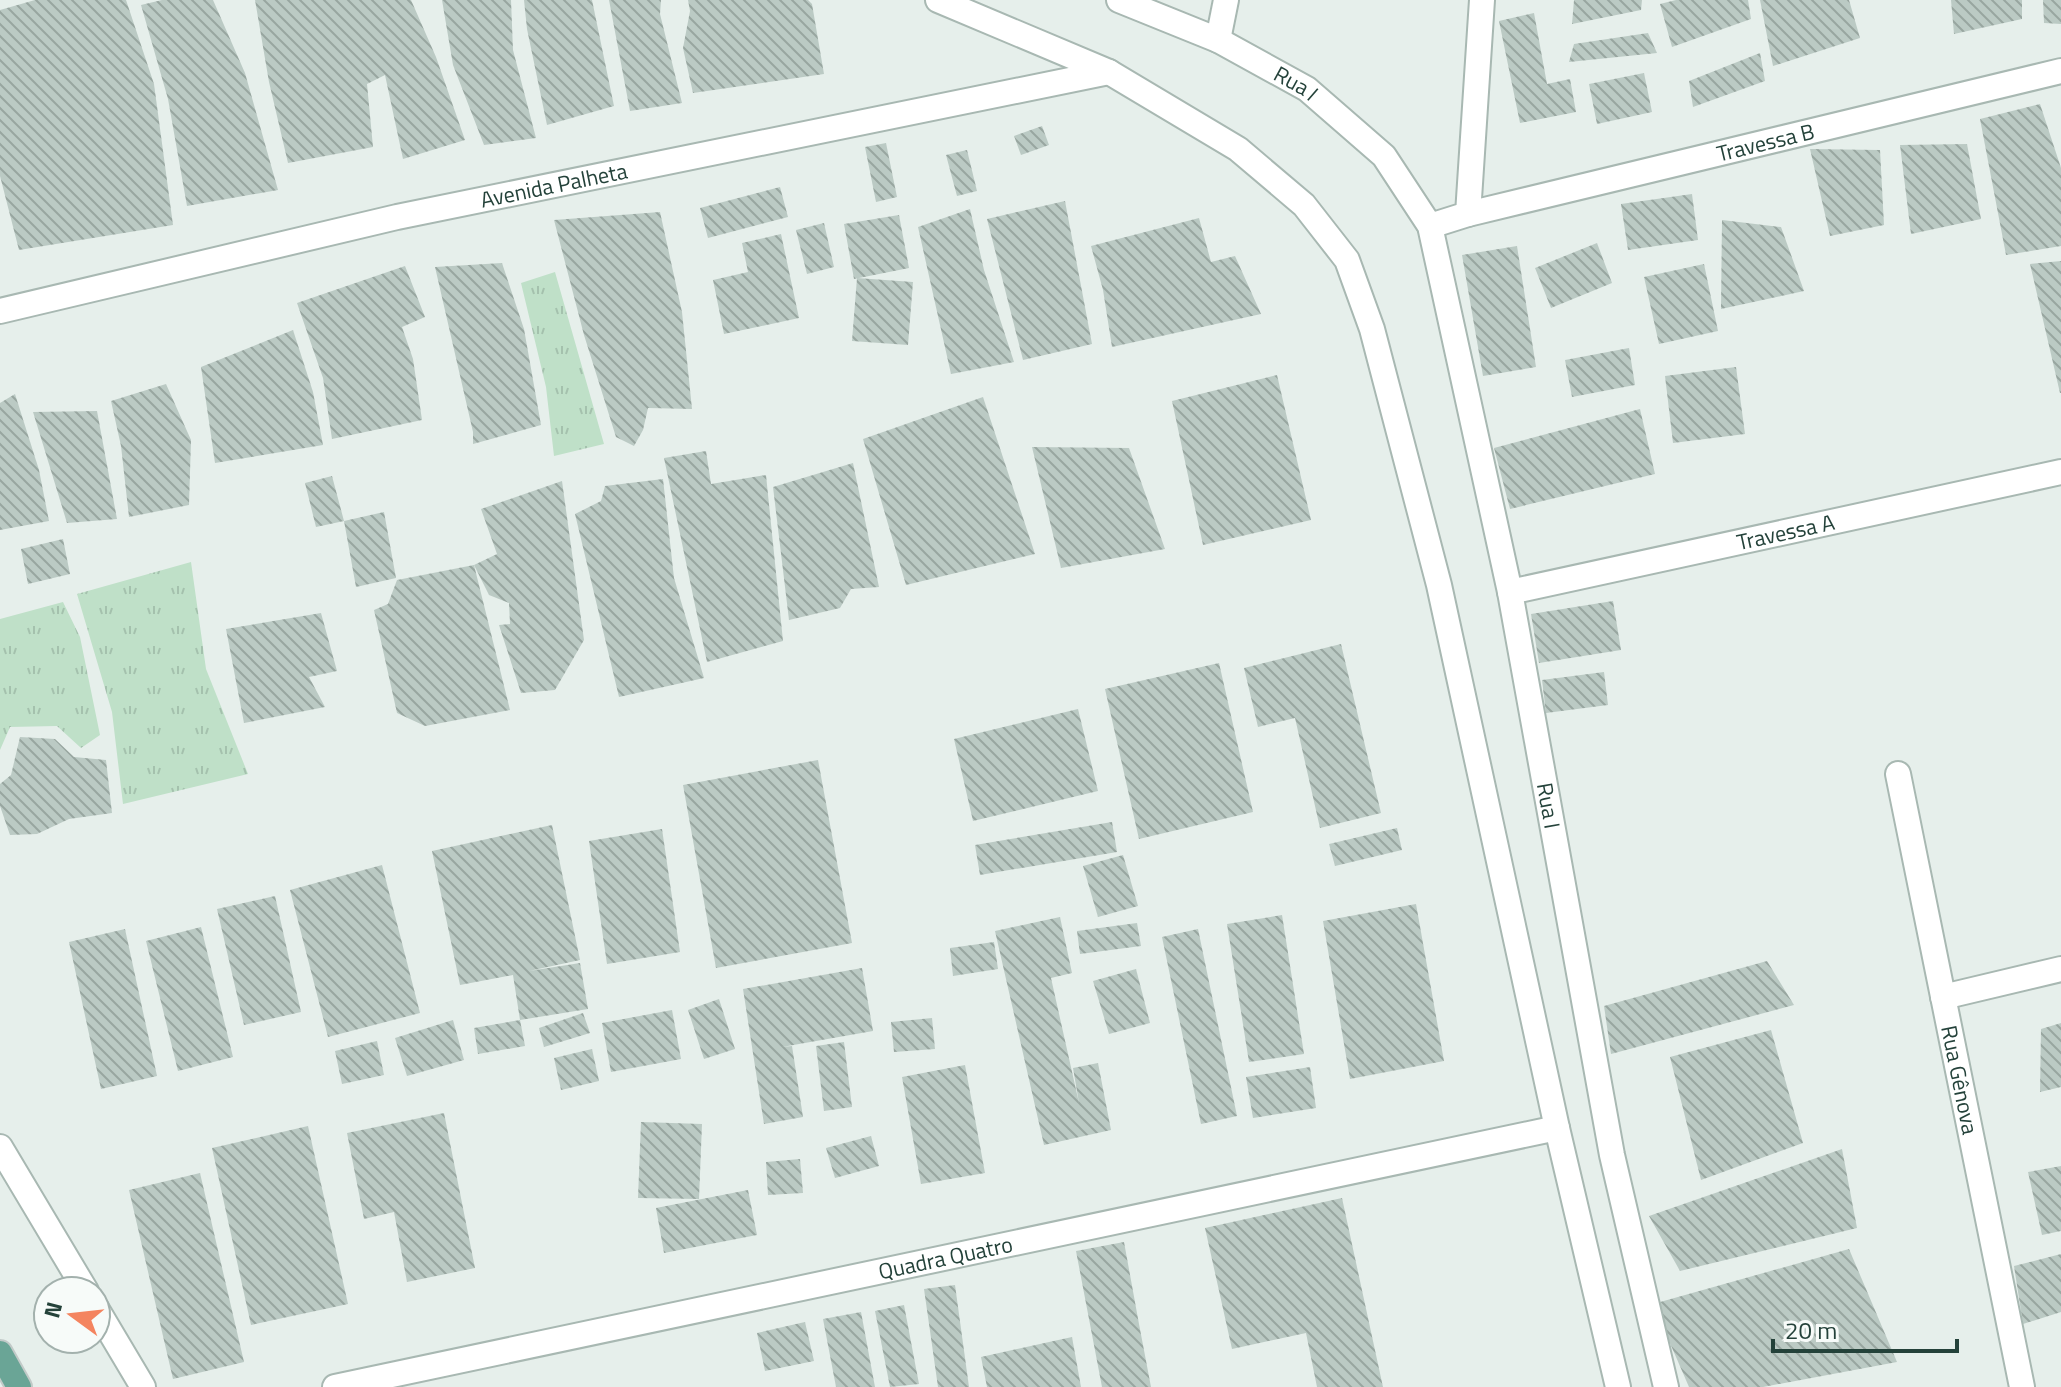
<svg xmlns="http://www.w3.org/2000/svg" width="2061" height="1387" font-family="'Titillium Web',sans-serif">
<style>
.park{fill:url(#park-tufts)}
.building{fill:url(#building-back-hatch)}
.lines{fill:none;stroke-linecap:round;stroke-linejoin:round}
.street-casing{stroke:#a8b8b2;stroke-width:28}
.primary-casing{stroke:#c2cac8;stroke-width:28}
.street{stroke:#fff;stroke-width:24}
.primary{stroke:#6aa596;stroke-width:24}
.labels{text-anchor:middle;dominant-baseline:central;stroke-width:6;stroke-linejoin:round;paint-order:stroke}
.street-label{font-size:22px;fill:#24423a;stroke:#f7fbf9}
</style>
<defs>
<pattern id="park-tufts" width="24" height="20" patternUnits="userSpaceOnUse" patternTransform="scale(2)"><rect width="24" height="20" fill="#bfe0c8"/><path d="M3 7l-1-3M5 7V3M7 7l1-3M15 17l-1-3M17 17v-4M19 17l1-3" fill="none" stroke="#a4c1ad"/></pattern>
<pattern id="building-back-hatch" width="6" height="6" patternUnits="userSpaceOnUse" patternTransform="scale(2)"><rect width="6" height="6" fill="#bbcac4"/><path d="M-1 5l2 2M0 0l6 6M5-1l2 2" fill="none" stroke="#98a6a0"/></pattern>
</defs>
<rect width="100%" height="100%" fill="#e6efeb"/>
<g class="park">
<polygon points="555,272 604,444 554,456 546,387 521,283"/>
<polygon points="191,562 206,669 248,774 123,804 112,712 77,594"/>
<polygon points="63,602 80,637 100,735 81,748 57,726 10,727 0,750 0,619"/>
</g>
<g class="building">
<polygon points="35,0 126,0 154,84 173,225 19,250 0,176 0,10"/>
<polygon points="162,0 213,0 245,73 278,190 187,206 168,99 141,5"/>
<polygon points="255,0 411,0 436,57 465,140 403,159 385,75 367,84 373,147 288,163 269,82"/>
<polygon points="442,0 511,0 513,50 536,138 484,145 453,65"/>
<polygon points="524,0 592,0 614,106 547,125 527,29"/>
<polygon points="609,0 661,0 660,14 682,103 630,111"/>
<polygon points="688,0 808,0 812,4 824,74 693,93 683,48 690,11"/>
<polygon points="1574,0 1642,0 1641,10 1572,24"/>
<polygon points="1676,0 1748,0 1751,19 1672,47 1660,4"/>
<polygon points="1760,0 1849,0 1860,38 1773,66"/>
<polygon points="1951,0 2022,0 2022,19 1954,34"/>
<polygon points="2043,0 2061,0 2061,24 2044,23"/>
<polygon points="1534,13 1547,84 1570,79 1576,112 1520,123 1499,21"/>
<polygon points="1648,33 1657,53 1569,62 1574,44"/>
<polygon points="1760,53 1765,81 1693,107 1689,81"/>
<polygon points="1644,73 1652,112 1597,124 1589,84"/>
<polygon points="2040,104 2061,168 2061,246 2006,255 1980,119"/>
<polygon points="1042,126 1049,145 1021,155 1014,136"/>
<polygon points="886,143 897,197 876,202 865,147"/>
<polygon points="1967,144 1981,219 1911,234 1900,145"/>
<polygon points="1810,149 1880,150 1884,225 1830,236"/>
<polygon points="967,150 977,191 957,196 946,155"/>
<polygon points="780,187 788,217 708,238 700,208"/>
<polygon points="1692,194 1698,240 1628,250 1621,204"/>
<polygon points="1065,201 1092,344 1023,360 987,219"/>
<polygon points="970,209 984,270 1014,362 951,374 918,227"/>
<polygon points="660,212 682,312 692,409 648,408 643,430 634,446 616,437 584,335 554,220"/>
<polygon points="899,215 909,268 854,279 844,224"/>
<polygon points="1199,218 1211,262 1235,256 1261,314 1112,347 1103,290 1091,246"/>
<polygon points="1722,220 1781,227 1804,291 1721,309"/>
<polygon points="824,223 834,267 807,274 796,230"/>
<polygon points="781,234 799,318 724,334 713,280 748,272 742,243"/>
<polygon points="1597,243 1612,283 1551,308 1535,268"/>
<polygon points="1517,246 1536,367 1483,376 1462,255"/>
<polygon points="2061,261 2061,393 2060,393 2030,264"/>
<polygon points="502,263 524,329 541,425 473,444 473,432 435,267"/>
<polygon points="1704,264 1718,331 1659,344 1644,277"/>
<polygon points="405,266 425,317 402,327 413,359 422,420 332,439 323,378 297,303"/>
<polygon points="857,278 913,282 908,345 852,341"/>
<polygon points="293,330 313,392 323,445 215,463 201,367"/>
<polygon points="1629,348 1635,385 1572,397 1565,360"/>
<polygon points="1736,367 1745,434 1673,443 1665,376"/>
<polygon points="1277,375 1311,520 1203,545 1172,401"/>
<polygon points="166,384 191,440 189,505 129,517 121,446 111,401"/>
<polygon points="15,394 39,470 49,521 0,530 0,403"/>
<polygon points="983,397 1035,554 906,585 863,439"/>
<polygon points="1640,409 1655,474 1510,509 1494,448"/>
<polygon points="97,411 117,519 67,523 33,412"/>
<polygon points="1032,447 1129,448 1165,549 1061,568"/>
<polygon points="706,451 711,484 766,475 783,641 707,662 664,458"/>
<polygon points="853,463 879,587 851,589 840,608 789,620 773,487"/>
<polygon points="332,476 344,521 384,512 396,578 356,587 344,521 316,527 305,483"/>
<polygon points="663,479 674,578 704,678 619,697 575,514 601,501 605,486"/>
<polygon points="562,481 584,640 555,690 521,693 499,625 510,624 509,603 489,595 474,565 497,554 481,509"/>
<polygon points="63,539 70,574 28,584 21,549"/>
<polygon points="474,565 510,710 425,726 397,713 374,610 388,604 397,580"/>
<polygon points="1613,601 1621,650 1539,663 1531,614"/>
<polygon points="321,613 337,671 309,677 325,707 244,723 226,629"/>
<polygon points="1341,644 1381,813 1320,828 1295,718 1258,727 1244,668"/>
<polygon points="1219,663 1253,812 1139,839 1105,689"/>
<polygon points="1604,672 1608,705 1546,713 1542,680"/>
<polygon points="1078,709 1098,791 973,821 954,739"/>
<polygon points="20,737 55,739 74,757 106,760 112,813 69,819 37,834 10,835 0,806 0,784 11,775"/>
<polygon points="818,760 852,943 716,968 683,785"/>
<polygon points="1112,822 1117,852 980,875 975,845"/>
<polygon points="552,825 580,960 529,971 580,963 588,1009 520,1020 513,975 460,985 432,851"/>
<polygon points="1397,828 1402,850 1335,866 1329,844"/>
<polygon points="662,829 680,952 607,964 589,841"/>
<polygon points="1123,855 1138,906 1098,917 1083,866"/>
<polygon points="382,865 420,1013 328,1037 290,890"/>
<polygon points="275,896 301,1012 244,1025 217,909"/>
<polygon points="1416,904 1444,1061 1350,1079 1323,921"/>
<polygon points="1282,915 1304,1054 1249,1062 1227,924"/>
<polygon points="1060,917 1072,973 1051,978 1079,1103 1073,1068 1098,1063 1111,1130 1044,1145 995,931"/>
<polygon points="1137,923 1141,946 1080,954 1077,931"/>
<polygon points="201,927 233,1057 178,1071 146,941"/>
<polygon points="125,929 157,1076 101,1089 69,942"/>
<polygon points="1198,929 1237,1116 1201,1124 1162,937"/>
<polygon points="994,942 998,969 953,976 950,948"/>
<polygon points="1767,961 1794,1005 1611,1054 1604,1006"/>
<polygon points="862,968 873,1031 782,1047 792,1046 803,1117 764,1124 743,989"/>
<polygon points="1136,969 1150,1023 1109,1034 1093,981"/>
<polygon points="719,999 735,1049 704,1059 688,1010"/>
<polygon points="672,1010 681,1059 611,1072 602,1023"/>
<polygon points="583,1013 590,1033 544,1047 539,1028"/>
<polygon points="932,1018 935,1049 894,1052 891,1022"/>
<polygon points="453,1020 464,1060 407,1076 395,1038"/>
<polygon points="520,1020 525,1046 478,1054 474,1028"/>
<polygon points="2061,1023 2061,1087 2040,1092 2041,1029"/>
<polygon points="1771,1030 1803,1143 1701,1180 1670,1057"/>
<polygon points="377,1041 384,1075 342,1084 335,1051"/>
<polygon points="844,1042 852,1107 824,1111 816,1046"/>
<polygon points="592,1049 599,1081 561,1090 554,1058"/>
<polygon points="965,1065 985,1173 921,1184 902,1077"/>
<polygon points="1310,1067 1316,1108 1253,1118 1246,1077"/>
<polygon points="444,1113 475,1268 407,1282 394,1212 364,1219 347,1133"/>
<polygon points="641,1122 702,1124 699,1199 638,1198"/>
<polygon points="308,1126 348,1304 251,1325 212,1148"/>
<polygon points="871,1136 879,1166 835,1178 826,1148"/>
<polygon points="1842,1149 1857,1228 1680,1271 1649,1216"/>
<polygon points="800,1159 803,1193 768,1195 766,1162"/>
<polygon points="2061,1166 2061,1231 2042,1235 2028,1172"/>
<polygon points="200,1173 244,1362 173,1379 129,1190"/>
<polygon points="748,1190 757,1235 664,1253 656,1208"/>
<polygon points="1342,1198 1383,1387 1317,1387 1306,1333 1232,1349 1205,1228"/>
<polygon points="1124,1242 1139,1324 1151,1387 1102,1387 1076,1251"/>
<polygon points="1849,1249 1897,1362 1763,1387 1689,1387 1653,1304"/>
<polygon points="2061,1254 2061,1312 2023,1324 2014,1266"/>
<polygon points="955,1285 969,1387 938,1387 924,1289"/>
<polygon points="904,1305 919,1384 890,1387 875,1311"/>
<polygon points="861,1312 875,1387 836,1387 823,1319"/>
<polygon points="805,1322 814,1361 765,1371 757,1333"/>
<polygon points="1072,1337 1081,1387 987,1387 981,1357"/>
</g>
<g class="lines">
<g class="street-casing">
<g id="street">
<polyline points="938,0 1109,72 1238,149 1304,205 1347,260 1372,329 1439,585 1557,1128 1618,1387"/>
<path id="s1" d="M1119 0 1218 40 1307 89 1384 156 1430 226 1510 592 1612 1155 1666 1387"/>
<polyline points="1218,40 1226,0"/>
<path id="s2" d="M1468 214 2061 71"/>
<polyline points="1430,226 1468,214 1482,0"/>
<path id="s3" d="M0 311 397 217 1109 72"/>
<path id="s4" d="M1510 592 2061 472"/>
<path id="s5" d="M1898 774 2022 1387"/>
<polyline points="1943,997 2061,969"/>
<polyline points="0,1147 86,1291"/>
<polyline points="96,1308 143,1387"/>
<path id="s6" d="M335 1387 1557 1128"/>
</g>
</g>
<g class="primary-casing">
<polyline id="primary" points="0,1353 19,1387"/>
</g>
<use href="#street" class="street"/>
<use href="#primary" class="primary"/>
</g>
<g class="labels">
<g class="street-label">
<text stroke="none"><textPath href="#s1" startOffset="196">Rua I</textPath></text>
<text stroke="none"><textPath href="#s2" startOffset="306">Travessa B</textPath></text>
<text stroke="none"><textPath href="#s3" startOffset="568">Avenida Palheta</textPath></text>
<text stroke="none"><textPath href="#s4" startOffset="282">Travessa A</textPath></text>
<text stroke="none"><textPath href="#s1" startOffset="986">Rua I</textPath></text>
<text stroke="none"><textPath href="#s5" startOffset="312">Rua Gênova</textPath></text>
<text stroke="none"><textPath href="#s6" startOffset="624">Quadra Quatro</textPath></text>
</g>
</g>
<g transform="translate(72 1315) rotate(285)"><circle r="38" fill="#f7fbf9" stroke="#a3b1ad" stroke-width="2"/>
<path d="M0-6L14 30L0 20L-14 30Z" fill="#f4845f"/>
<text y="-12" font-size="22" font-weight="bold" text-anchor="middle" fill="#24423a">N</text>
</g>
<path d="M1773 1339v12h184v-12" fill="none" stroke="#24423a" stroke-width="4"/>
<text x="1785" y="1339" font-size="24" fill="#24423a" stroke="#f7fbf9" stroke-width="6" paint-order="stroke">20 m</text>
</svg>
